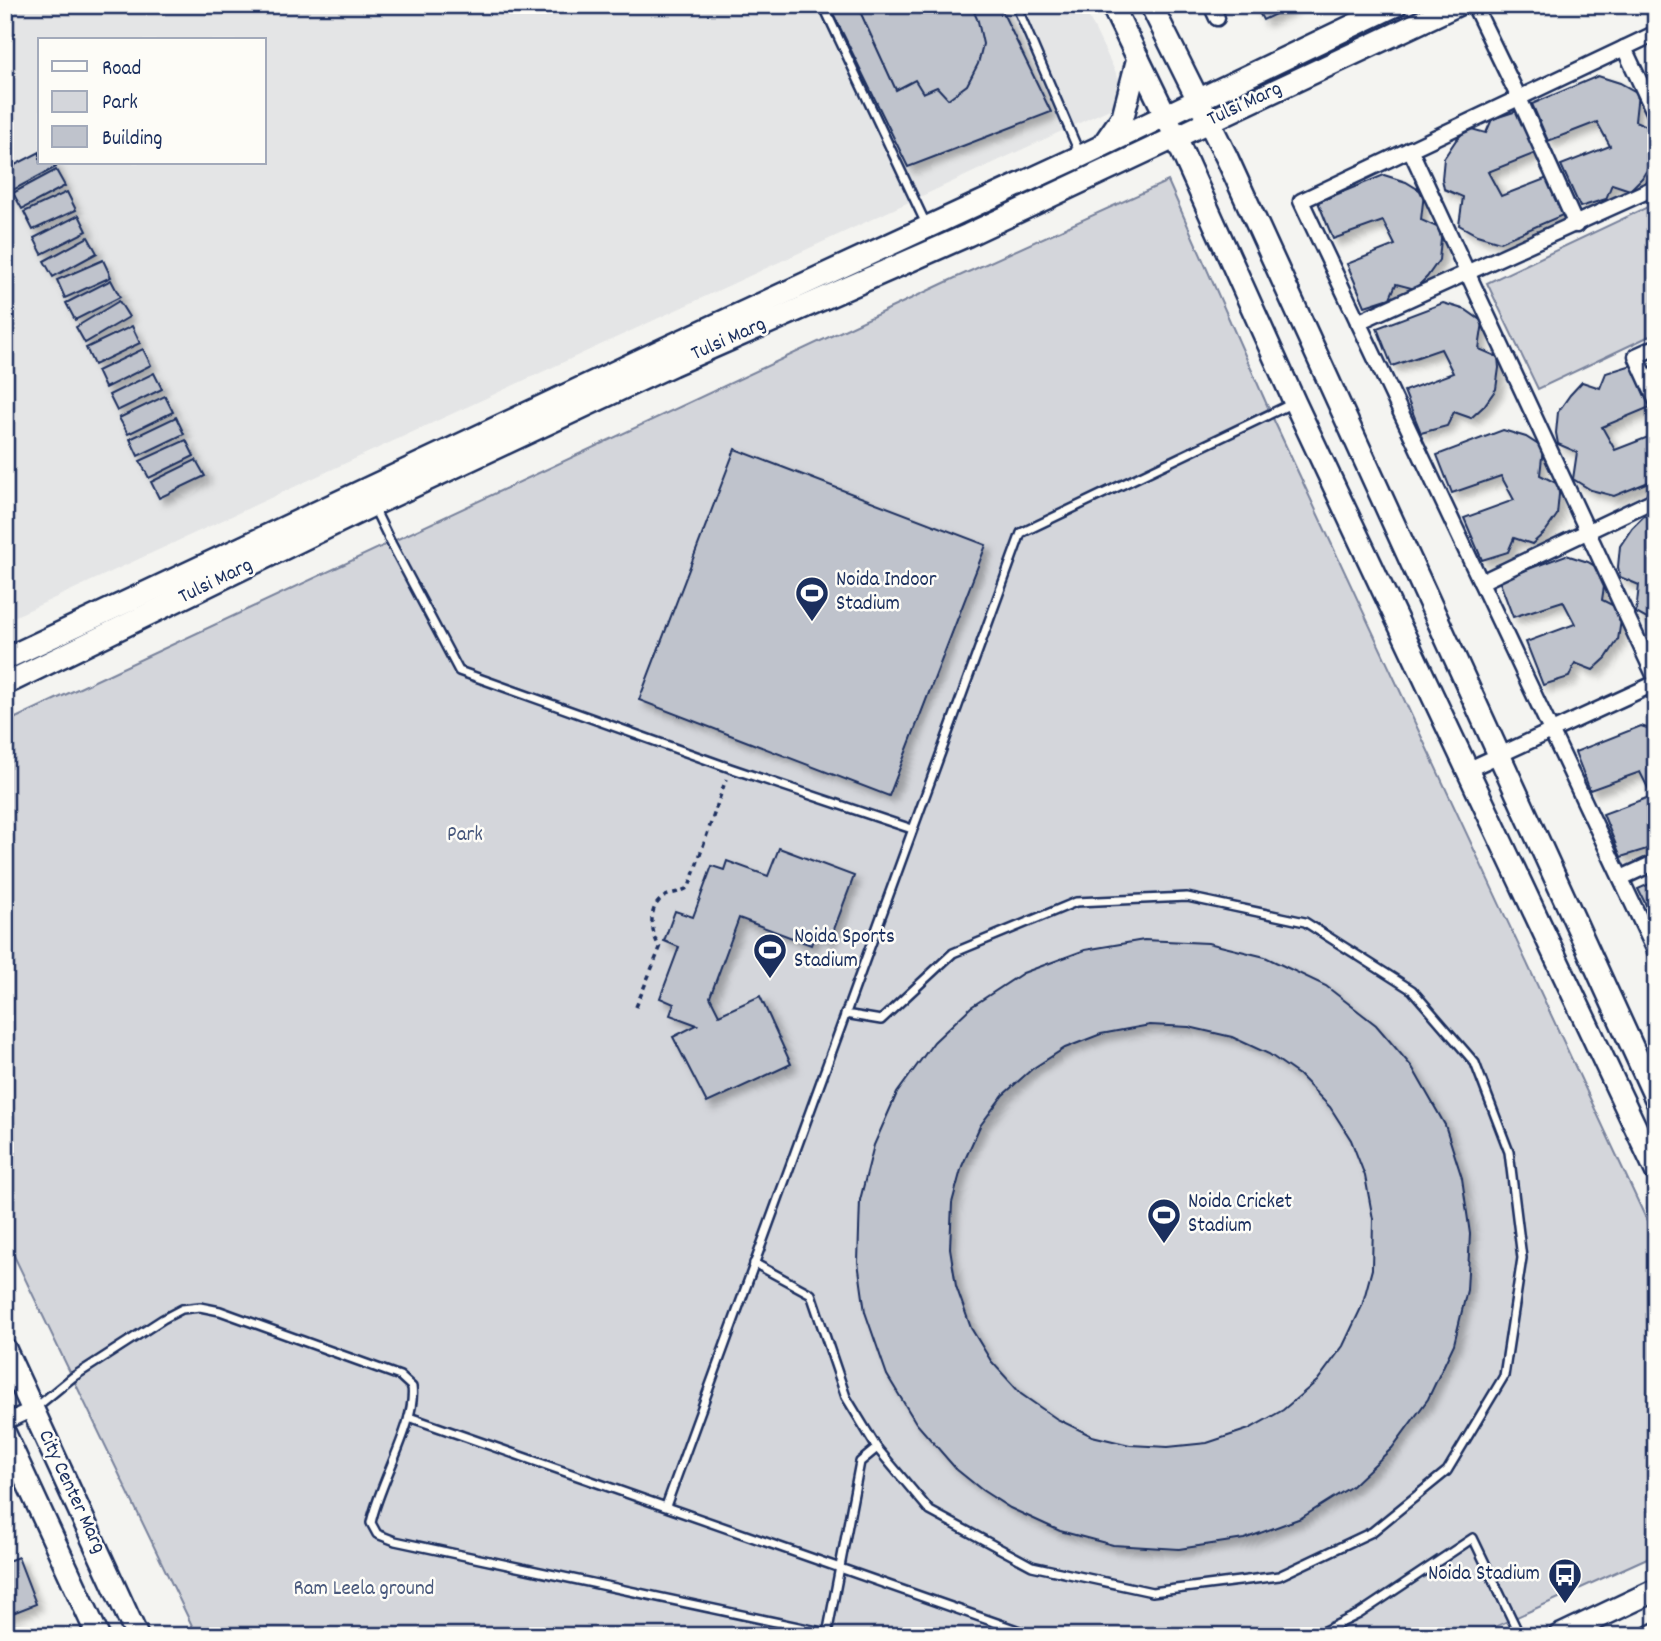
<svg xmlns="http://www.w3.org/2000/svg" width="1661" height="1641" font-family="Dekko,sans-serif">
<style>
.built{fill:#e4e5e6;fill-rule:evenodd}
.green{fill:#d4d6db;stroke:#78829c;stroke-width:2}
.building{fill:#bfc3cc;stroke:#1b2f5e;stroke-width:2;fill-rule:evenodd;filter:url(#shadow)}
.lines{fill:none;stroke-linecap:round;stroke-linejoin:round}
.lane-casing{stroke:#1b2f5e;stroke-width:12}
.street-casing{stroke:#1b2f5e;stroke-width:19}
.secondary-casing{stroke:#1b2f5e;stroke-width:26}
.path{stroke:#1b2f5e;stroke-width:3.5;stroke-dasharray:5 5;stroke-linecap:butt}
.lane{stroke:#fdfcf7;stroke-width:7}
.street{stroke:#fdfcf7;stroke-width:14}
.secondary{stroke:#fdfcf7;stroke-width:21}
.labels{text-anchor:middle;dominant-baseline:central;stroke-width:5;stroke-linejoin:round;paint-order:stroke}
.street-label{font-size:21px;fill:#1b2f5e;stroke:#fdfcf7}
.poi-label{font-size:21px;fill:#1b2f5e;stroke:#fdfcf7;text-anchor:start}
.park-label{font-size:21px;fill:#49597d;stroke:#fdfcf7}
</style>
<defs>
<filter id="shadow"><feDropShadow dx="6" dy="6" stdDeviation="3.5" flood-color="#0004"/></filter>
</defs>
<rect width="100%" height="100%" fill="#f4f4f1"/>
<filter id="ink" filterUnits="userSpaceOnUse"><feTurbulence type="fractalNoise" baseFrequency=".0143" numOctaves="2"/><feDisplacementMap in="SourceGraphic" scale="14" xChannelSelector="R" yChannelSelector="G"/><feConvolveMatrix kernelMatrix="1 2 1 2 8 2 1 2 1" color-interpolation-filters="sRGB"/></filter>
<g filter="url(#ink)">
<path class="built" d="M5 5H1083L1129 100 5 621ZM40 40H264V163H40Z"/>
<g class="green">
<polygon points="1168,181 1271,414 1656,1240 1656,1554 1475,1636 197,1636 5,1237 5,723 955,278"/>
<polygon points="1656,203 1656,333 1538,389 1487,283"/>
</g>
<g class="building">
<polygon points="829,5 999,5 1051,112 908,167"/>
<polygon points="857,5 971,5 978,21 983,44 978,64 967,85 948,99 937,87 923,93 915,80 896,90"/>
<polygon points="1255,5 1292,5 1292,6 1263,20"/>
<polygon points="1598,76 1620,83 1638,93 1635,121 1654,129 1656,139 1653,160 1642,178 1630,190 1612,184 1606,199 1580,207 1561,165 1610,146 1597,122 1548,141 1532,104"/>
<polygon points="1517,111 1536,153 1488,172 1501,196 1550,177 1565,214 1500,242 1477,235 1459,225 1463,197 1444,189 1442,179 1444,158 1456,140 1468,128 1486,133 1492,119"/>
<polygon points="40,152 40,163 54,163 56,167 13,190 5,175 5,170"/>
<polygon points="56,170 65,186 22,209 13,193"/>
<polygon points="1384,175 1406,182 1424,193 1421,220 1439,228 1441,239 1439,260 1427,277 1415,289 1396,284 1390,298 1365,306 1347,264 1395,245 1383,221 1333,239 1318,202"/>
<polygon points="67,192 76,210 33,230 24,212"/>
<polygon points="79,215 87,231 42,254 34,238"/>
<polygon points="88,237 97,253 53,277 44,261"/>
<polygon points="103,260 111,277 65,298 57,280"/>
<polygon points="111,280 120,297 75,320 66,303"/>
<polygon points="119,301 129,317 85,343 76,327"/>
<polygon points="1443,303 1466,310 1483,322 1479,349 1498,357 1499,368 1496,389 1484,406 1471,418 1454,412 1447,426 1421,433 1404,391 1453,373 1441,349 1392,366 1377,328"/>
<polygon points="132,326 140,343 94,365 86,348"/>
<polygon points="143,349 151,365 105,388 97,371"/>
<polygon points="1632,365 1650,407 1602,427 1615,450 1656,434 1656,479 1614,496 1591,490 1573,479 1577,452 1558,444 1556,433 1558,412 1570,395 1582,382 1600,388 1606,373"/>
<polygon points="154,373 162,389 117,411 109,395"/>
<polygon points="165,396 173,412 128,434 119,418"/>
<polygon points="176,417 184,434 138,456 130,439"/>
<polygon points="1503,430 1526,437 1543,448 1540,475 1558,484 1559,494 1557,515 1545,532 1532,544 1514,538 1508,552 1482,560 1464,518 1514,500 1501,476 1452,493 1437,455"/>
<polygon points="186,440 194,456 149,478 140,461"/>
<polygon points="735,449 986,545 889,796 639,700"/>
<polygon points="196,460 205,476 159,498 151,482"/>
<polygon points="1644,516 1656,519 1656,624 1636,613 1639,585 1620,577 1618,567 1620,546 1632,528"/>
<polygon points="1566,555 1588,562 1606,573 1602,600 1620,609 1621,620 1618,640 1606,658 1593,670 1575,663 1569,677 1543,685 1526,642 1575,624 1563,601 1513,617 1499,580"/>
<polygon points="1641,726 1656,731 1656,835 1653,834 1647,849 1621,857 1603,814 1652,796 1640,772 1590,790 1575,752"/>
<polygon points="779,848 854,876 830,940 815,934 811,945 739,918 710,997 719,1015 760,996 791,1064 707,1103 673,1037 697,1025 670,1015 674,1004 660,998 679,947 664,941 675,911 693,917 712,866 724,870 727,861 768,876"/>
<polygon points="1656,881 1656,925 1638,889"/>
<path d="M1144 940 1208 943 1265 957 1326 986 1376 1025 1412 1067 1445 1125 1462 1178 1470 1234 1467 1290 1454 1344 1428 1399 1392 1448 1352 1486 1301 1518 1244 1539 1179 1549 1113 1545 1060 1531 1010 1508 982 1490 956 1469 916 1423 887 1375 865 1312 858 1262 860 1200 874 1145 897 1093 934 1042 971 1007 1023 973 1085 950ZM1150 1025 1189 1027 1232 1037 1269 1054 1299 1075 1330 1107 1351 1140 1365 1176 1373 1219 1372 1269 1362 1306 1343 1346 1317 1381 1283 1410 1249 1429 1207 1443 1168 1447 1130 1445 1092 1436 1057 1419 1021 1394 991 1361 971 1328 956 1286 950 1248 952 1203 962 1166 980 1126 1003 1095 1032 1069 1065 1048 1101 1034Z"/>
<polygon points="18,1557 36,1604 5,1616 5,1562"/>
</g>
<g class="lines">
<g class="lane-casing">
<g id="lane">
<polyline points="823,5 926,224"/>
<polyline points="1016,5 1079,152"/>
<polyline points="373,506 390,541 459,671 730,768 912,829"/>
<polyline points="754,1263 811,1294 846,1397 877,1448 930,1511 1032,1566 1152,1592 1279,1576 1372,1532 1447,1471 1504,1376 1522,1258 1509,1152 1475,1063 1412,990 1305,922 1187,897 1076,902 953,953 881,1020 845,1014"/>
<path d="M34 1409 73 1377 163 1319 182 1309 200 1307 220 1311 400 1376 412 1387C417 1422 379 1483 371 1523L377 1534 395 1541 827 1633"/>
<polyline points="409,1417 1034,1636"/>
<polyline points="666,1506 1021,533 1291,404"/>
<polyline points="827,1635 860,1462 877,1448"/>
<polyline points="1314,1636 1359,1614 1473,1538 1520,1636"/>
</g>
</g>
<g class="street-casing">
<g id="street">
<polyline points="1211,5 1217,18"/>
<polyline points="1474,5 1519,98 1576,225"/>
<polyline points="1656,33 1301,201 1656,953"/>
<polyline points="1624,48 1656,116"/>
<polyline points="1410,149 1656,679"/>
<polyline points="1358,322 1656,187"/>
<polyline points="1656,347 1636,356 1656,400"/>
<polyline points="1481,582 1656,499"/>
<polyline points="1469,769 1656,683"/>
<polyline points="1621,878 1656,862"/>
<polyline points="5,1422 33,1409"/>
</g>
</g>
<g class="secondary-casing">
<g id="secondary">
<polyline points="1112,5 1166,116 1295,403 1656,1171"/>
<polyline points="1151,5 1227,158 1656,1099"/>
<polyline points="1103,145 1123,116 1138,58"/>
<polyline points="5,659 666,348 1081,156 1396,5"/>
<polyline points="5,684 373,505 672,365 968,235 1457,5"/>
<polyline points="5,1349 137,1636"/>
<polyline points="5,1434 98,1636"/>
<polyline points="1559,1636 1656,1590"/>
<polyline points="1652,1636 1656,1634"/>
</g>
</g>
<path class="path" d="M636 1007 660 948C650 931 646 904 668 895 676 892 682 892 689 887L726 779"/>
<use href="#lane" class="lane"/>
<use href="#street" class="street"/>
<use href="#secondary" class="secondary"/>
</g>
</g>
<defs>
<g id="stadium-pin" transform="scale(1.75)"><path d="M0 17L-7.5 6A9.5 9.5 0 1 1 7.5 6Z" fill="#1b2f5e" stroke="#fdfcf7"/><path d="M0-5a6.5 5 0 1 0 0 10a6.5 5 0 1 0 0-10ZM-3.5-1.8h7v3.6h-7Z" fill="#fff"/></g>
<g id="bus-pin" transform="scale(1.75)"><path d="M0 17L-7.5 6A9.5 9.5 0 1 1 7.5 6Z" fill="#1b2f5e" stroke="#fdfcf7"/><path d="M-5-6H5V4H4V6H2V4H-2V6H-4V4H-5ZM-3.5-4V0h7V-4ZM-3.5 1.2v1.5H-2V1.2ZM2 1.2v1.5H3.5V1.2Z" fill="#fff"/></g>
</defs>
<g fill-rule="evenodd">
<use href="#stadium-pin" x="812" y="593"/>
<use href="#stadium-pin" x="770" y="950"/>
<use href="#stadium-pin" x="1164" y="1215"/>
<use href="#bus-pin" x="1565" y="1575"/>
</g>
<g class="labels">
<g class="street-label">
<text transform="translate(1245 105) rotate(-25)">Tulsi Marg</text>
<text transform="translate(729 340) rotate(-24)">Tulsi Marg</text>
<text transform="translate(216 582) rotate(-26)">Tulsi Marg</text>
<text transform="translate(71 1492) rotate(65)">City Center Marg</text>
</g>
<g class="poi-label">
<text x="836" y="581">Noida Indoor<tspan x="836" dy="24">Stadium</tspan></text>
<text x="794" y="938">Noida Sports<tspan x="794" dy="24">Stadium</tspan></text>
<text x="1188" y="1203">Noida Cricket<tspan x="1188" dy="24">Stadium</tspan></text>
<text x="1540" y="1575" text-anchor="end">Noida Stadium</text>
</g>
<g class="park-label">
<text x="465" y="836">Park</text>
<text x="364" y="1590">Ram Leela ground</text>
</g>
</g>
<rect width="1661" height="1641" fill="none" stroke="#fdfcf7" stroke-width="28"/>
<rect x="14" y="14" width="1633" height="1613" fill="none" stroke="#1b2f5e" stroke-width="2.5" filter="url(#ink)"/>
<rect x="38" y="38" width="228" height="126" fill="#fdfcf7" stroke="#a3aaba" stroke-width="2"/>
<rect x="52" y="61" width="35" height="10" fill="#fdfcf7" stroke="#a3aaba" stroke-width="2"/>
<text x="102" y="74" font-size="21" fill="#1b2f5e">Road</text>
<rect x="52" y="91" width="35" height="21" fill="#d4d6db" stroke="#a3aaba" stroke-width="2"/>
<text x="102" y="108" font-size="21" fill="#1b2f5e">Park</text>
<rect x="52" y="126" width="35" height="21" fill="#bfc3cc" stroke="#a3aaba" stroke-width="2"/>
<text x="102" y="144" font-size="21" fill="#1b2f5e">Building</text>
</svg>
